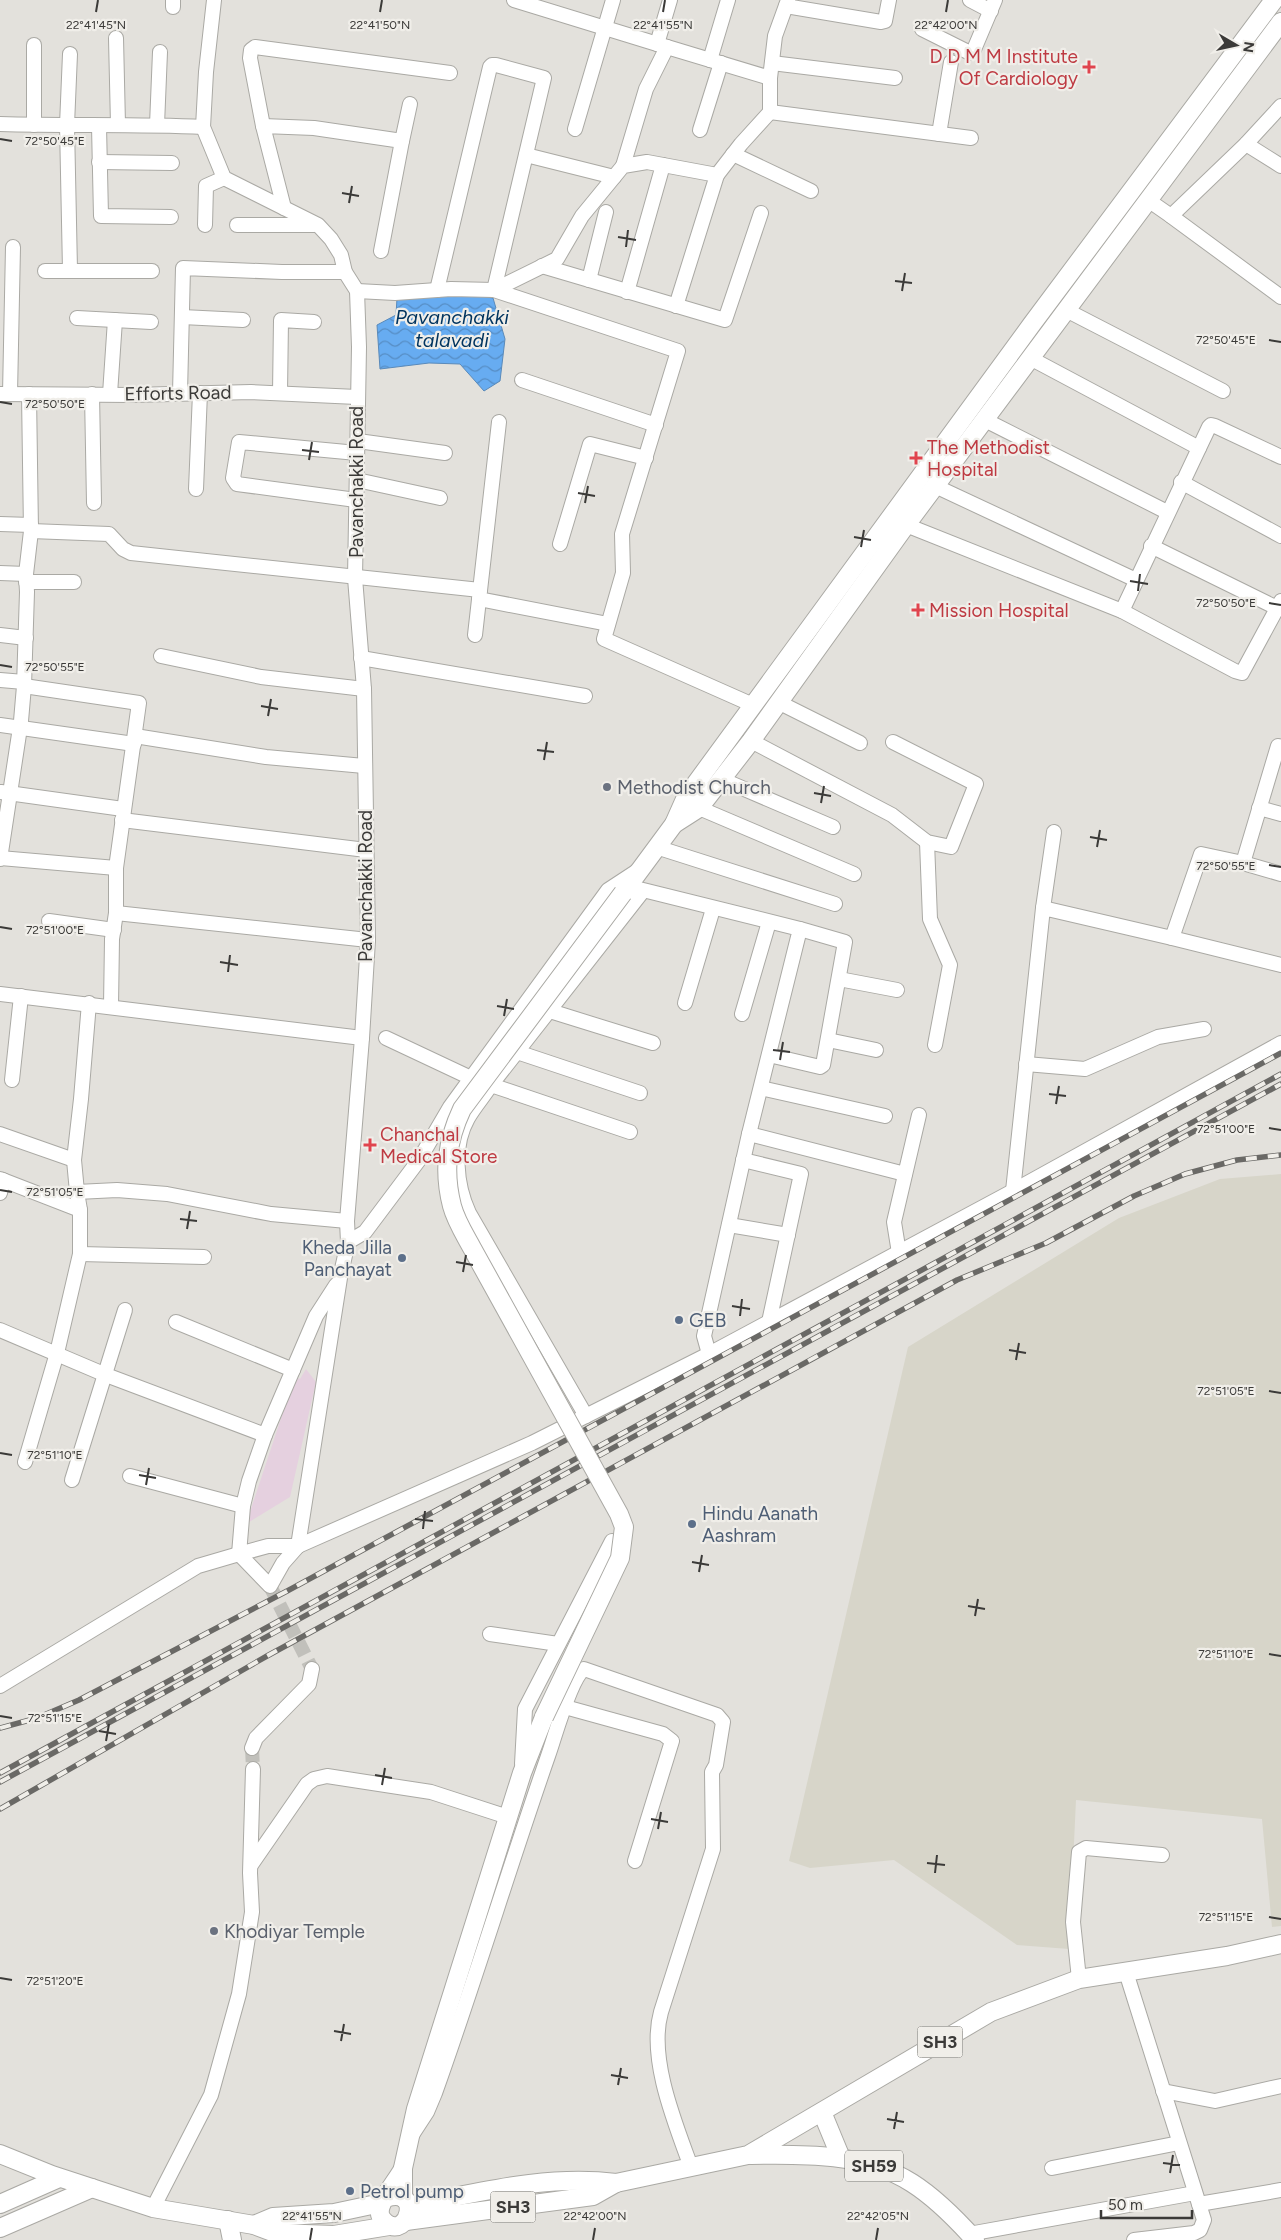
<svg xmlns="http://www.w3.org/2000/svg" width="1281" height="2240" font-family="Figtree,sans-serif">
<style>
.commercial{fill:#e5d0df}
.built{fill:#d7d5c9}
.water{fill:url(#water-waves);stroke:#5a8aba}
.lines{fill:none;stroke-linecap:round;stroke-linejoin:round}
.minor-tunnel{stroke:#c1c0bb;stroke-width:14;stroke-dasharray:14 7;stroke-linecap:butt}
.minor-casing{stroke:#aaa9a4;stroke-width:16}
.major-casing{stroke:#aaa9a4;stroke-width:20}
.minor{stroke:#fff;stroke-width:14}
.major{stroke:#fff;stroke-width:18}
.rail-casing{stroke:#6a6966;stroke-width:5.5}
.rail{stroke:#f0eee9;stroke-width:4;stroke-dasharray:11;stroke-linecap:butt}
.major-bridge-casing{stroke:#aaa9a4;stroke-width:20;stroke-linecap:butt}
.major-bridge{stroke:#fff;stroke-width:18}
.ticks{fill:none;stroke:#3b3a38;stroke-width:2}
.health-dot{fill:#e0444e;stroke:#f0eee9;stroke-width:2}
.worship-dot{fill:#6b7280;stroke:#f0eee9;stroke-width:2}
.service-dot{fill:#5c6f8a;stroke:#f0eee9;stroke-width:2}
.labels{text-anchor:middle;dominant-baseline:central;stroke-width:4.5;stroke-linejoin:round;paint-order:stroke}
.shield{fill:#f0eee9;stroke:#71706d;stroke-width:1}
.shield-label{font-size:18px;font-weight:bold;fill:#3b3a38}
.health-label{font-size:19px;fill:#be3a42;stroke:#f0eee9;text-anchor:start}
.street-label{font-size:19px;fill:#3b3a38;stroke:#f0eee9}
.worship-label{font-size:19px;fill:#5b616d;stroke:#f0eee9;text-anchor:start}
.service-label{font-size:19px;fill:#4e5e75;stroke:#f0eee9;text-anchor:start}
.water-label{font-size:20px;font-style:italic;fill:#00345f;stroke:#f0eee9}
.ticks-label{font-size:12px;text-anchor:middle;fill:#3b3a38;stroke:#f0eee9;stroke-width:4.5;stroke-linejoin:round;paint-order:stroke}
</style>
<defs>
<pattern id="water-waves" width="16" height="10" patternUnits="userSpaceOnUse" patternTransform="scale(1.25)"><rect width="16" height="10" fill="#67acf1"/><path d="M0 5q4-4 8 0t8 0" fill="none" stroke="#568dc4"/></pattern>
</defs>
<rect width="100%" height="100%" fill="#e3e1dc"/>
<polygon class="commercial" points="306,1369 316,1382 290,1497 246,1524 295,1376 300,1379"/>
<polygon class="built" points="1281,1174 1281,1926 1272,1927 1262,1819 1076,1800 1069,1949 1017,1945 894,1860 810,1868 789,1861 908,1347 1119,1218 1220,1179"/>
<polygon class="water" points="469,294 493,298 505,339 500,381 484,391 460,364 429,363 380,369 377,325 396,315 397,298"/>
<g class="lines">
<g class="minor-tunnel">
<polyline points="270,1586 312,1669"/>
<polyline points="252,1748 253,1769"/>
</g>
<g class="minor-casing">
<g id="minor">
<polyline points="214,0 206,72 203,127 224,178 318,225 331,239 341,255 345,272 357,291 359,347 355,578 364,689 368,940 362,1038"/>
<polyline points="514,0 667,47"/>
<polyline points="970,0 991,11"/>
<polyline points="786,6 881,22 885,21 889,0"/>
<polyline points="173,7 173,0"/>
<polyline points="922,29 970,53 973,52 995,0"/>
<polyline points="116,38 118,125"/>
<polyline points="657,44 670,0"/>
<polyline points="34,45 34,125"/>
<polyline points="70,54 67,125 70,270"/>
<polyline points="710,60 728,0"/>
<polyline points="772,63 895,78"/>
<polyline points="770,112 971,138"/>
<path d="M0 124C68 126 136 124 203 127"/>
<polyline points="157,125 160,52"/>
<polyline points="99,126 101,216 171,217"/>
<polyline points="263,126 250,58 251,50 255,47 450,73"/>
<polyline points="575,129 613,0"/>
<polyline points="700,130 721,63"/>
<polyline points="939,134 951,62"/>
<polyline points="402,141 410,104"/>
<polyline points="1246,144 1281,166"/>
<polyline points="733,154 811,191"/>
<polyline points="526,155 614,177"/>
<polyline points="99,162 172,163"/>
<polyline points="623,166 646,89 667,47 770,78"/>
<polyline points="1148,200 1171,216 1246,144 1281,106"/>
<polyline points="284,208 263,126 314,128 402,141 381,251"/>
<polyline points="1171,216 1281,297"/>
<polyline points="205,225 206,186 224,178"/>
<polyline points="237,225 314,225"/>
<polyline points="542,266 725,320 761,213"/>
<polyline points="45,271 152,271"/>
<polyline points="589,280 606,212"/>
<polyline points="437,290 490,67 492,65 496,65 544,78 494,290 678,351 622,534 623,573 604,639 753,705"/>
<polyline points="357,291 395,293 451,289 494,290 557,259 582,216 623,166 647,162 717,175 741,144 770,112 770,78 775,36 788,0"/>
<polyline points="627,292 663,165"/>
<polyline points="676,306 717,175"/>
<polyline points="1066,310 1223,391"/>
<polyline points="182,317 243,320"/>
<polyline points="77,318 151,322"/>
<polyline points="1030,358 1199,448"/>
<polyline points="522,380 656,425"/>
<polyline points="180,393 183,268 282,272 345,272"/>
<polyline points="280,393 281,320 314,322"/>
<polyline points="0,394 132,395 251,392 357,397"/>
<polyline points="10,394 13,247"/>
<polyline points="92,394 94,503"/>
<polyline points="110,394 115,320"/>
<polyline points="985,420 1167,512"/>
<polyline points="358,441 445,453"/>
<polyline points="357,480 440,498"/>
<polyline points="1181,482 1281,536"/>
<polyline points="935,486 1136,580"/>
<polyline points="196,489 200,393"/>
<polyline points="356,500 237,484 233,478 239,442 357,453"/>
<polyline points="0,524 31,525"/>
<polyline points="906,525 1122,611 1235,671 1242,673 1281,601"/>
<polyline points="31,531 109,534 123,549 131,553 480,590"/>
<polyline points="560,544 590,444 646,458"/>
<polyline points="1151,546 1277,608"/>
<polyline points="0,573 26,574"/>
<polyline points="26,582 74,582"/>
<polyline points="479,599 608,624"/>
<polyline points="1122,611 1209,427 1211,425 1215,426 1281,457"/>
<polyline points="0,635 26,638"/>
<polyline points="475,635 499,422"/>
<polyline points="161,656 261,677 364,689"/>
<polyline points="361,658 585,696"/>
<polyline points="0,680 24,682"/>
<polyline points="24,686 139,703 116,868 116,913 112,939 111,1006"/>
<polyline points="778,702 860,743"/>
<polyline points="0,725 134,744"/>
<polyline points="135,736 266,757 364,766"/>
<polyline points="751,741 892,815 927,842 951,847 976,784 893,742"/>
<polyline points="721,779 833,827"/>
<polyline points="1,792 123,809"/>
<polyline points="699,808 854,874"/>
<polyline points="1259,808 1281,814"/>
<polyline points="122,820 366,850"/>
<polyline points="927,842 930,919 950,965 935,1045"/>
<polyline points="656,847 835,904"/>
<polyline points="0,858 116,868"/>
<polyline points="0,859 21,721 24,686 27,592 26,574 31,531 29,394"/>
<polyline points="1243,863 1281,874"/>
<polyline points="635,888 800,929 749,1134 704,1336 709,1354"/>
<polyline points="1043,908 1054,832"/>
<polyline points="116,913 368,940"/>
<polyline points="49,921 114,930"/>
<polyline points="1172,938 1281,965"/>
<polyline points="839,979 897,990"/>
<polyline points="0,994 362,1038 347,1221 348,1242 340,1278 298,1546"/>
<polyline points="89,1003 81,1099 74,1160 77,1192 117,1190 167,1194 271,1214 347,1221"/>
<polyline points="685,1003 713,909"/>
<polyline points="550,1011 653,1043"/>
<polyline points="742,1014 769,922"/>
<polyline points="386,1038 471,1078"/>
<polyline points="828,1040 876,1050"/>
<polyline points="517,1052 640,1093"/>
<polyline points="769,1055 820,1067 823,1065 845,942 800,929"/>
<polyline points="1026,1064 1085,1069 1158,1037 1204,1029"/>
<polyline points="12,1080 21,996"/>
<polyline points="491,1085 630,1132"/>
<polyline points="761,1088 885,1116"/>
<polyline points="0,1134 74,1160"/>
<polyline points="749,1134 905,1174"/>
<polyline points="743,1160 801,1174 769,1322"/>
<polyline points="0,1179 80,1210"/>
<polyline points="1013,1191 1043,908 1172,938 1201,854 1243,863 1278,746 1281,747"/>
<polyline points="0,1193 3,1180"/>
<polyline points="729,1225 788,1235"/>
<polyline points="348,1242 365,1232 419,1160 450,1107 608,890 637,871"/>
<polyline points="899,1253 894,1222 919,1115"/>
<polyline points="80,1254 204,1257"/>
<polyline points="176,1322 293,1370"/>
<polyline points="0,1330 106,1375 265,1435 316,1316 336,1285"/>
<path d="M586 1416 469 1213C456 1185 452 1146 468 1118 475 1106 484 1096 491 1085L643 891"/>
<polyline points="265,1435 249,1481 243,1506 239,1554 268,1546 298,1546 532,1443 709,1354 1013,1191 1281,1043"/>
<polyline points="25,1462 57,1353 80,1254 80,1210 77,1192"/>
<polyline points="130,1476 243,1506"/>
<polyline points="72,1480 125,1310"/>
<polyline points="490,1634 558,1644"/>
<polyline points="0,1686 198,1566 239,1554 270,1586 283,1563 298,1546"/>
<polyline points="565,1707 663,1734 672,1741 635,1861"/>
<polyline points="252,1748 256,1738 309,1684 312,1669"/>
<polyline points="522,1764 525,1709 612,1541"/>
<polyline points="251,1865 307,1784 314,1779 327,1776 431,1792 508,1817"/>
<polyline points="1126,1972 1204,2220 1200,2230 1194,2233 1134,2240"/>
<polyline points="1079,1979 1073,1922 1079,1852 1086,1848 1162,1855"/>
<polyline points="1163,2091 1215,2101 1281,2086"/>
<path d="M412 2135 427 2112 435 2093C475 1981 509 1868 548 1756 555 1737 570 1679 584 1669L717 1715 723 1722 716 1765 712 1772 713 1849 661 2012C648 2058 675 2123 691 2167"/>
<polyline points="1052,2168 1179,2143"/>
<polyline points="1199,2204 1281,2190"/>
<polyline points="153,2208 211,2095 239,1994 252,1912 250,1873 253,1769"/>
<polyline points="969,2234 1195,2193"/>
</g>
</g>
<g class="major-casing">
<g id="major">
<polyline points="674,824 699,808 751,741 906,525 1281,22"/>
<polyline points="623,893 674,824 686,797 1032,324 1274,0"/>
<polyline points="822,2112 841,2158"/>
<polyline points="0,2154 52,2175 153,2208 254,2225 275,2233 334,2235 389,2226"/>
<path d="M751 2155C805 2154 865 2153 912 2183 934 2197 958 2221 975 2240"/>
<path d="M386 2198C423 2186 409 2240 386 2223 381 2219 379 2215 380 2209 382 2198 397 2180 403 2169"/>
<polyline points="403,2198 403,2168 416,2109 522,1773 544,1717"/>
<polyline points="0,2204 59,2178"/>
<path d="M409 2206C477 2193 547 2174 616 2183"/>
<polyline points="228,2220 232,2240"/>
<polyline points="406,2221 593,2196 616,2183 748,2155 991,2012 1079,1979 1227,1956 1281,1944"/>
<polyline points="254,2225 273,2217 334,2213 381,2203"/>
<polyline points="0,2228 92,2188"/>
</g>
</g>
<use href="#minor" class="minor"/>
<use href="#major" class="major"/>
<g class="rail-casing">
<g id="rail">
<polyline points="0,1728 37,1718 79,1700 289,1590 1281,1053"/>
<polyline points="0,1773 1281,1074"/>
<polyline points="0,1782 1281,1084"/>
<polyline points="0,1809 267,1656 957,1280 1046,1243 1134,1196 1185,1174 1237,1160 1281,1155"/>
</g>
</g>
<use href="#rail" class="rail"/>
<g class="major-bridge-casing">
<path id="major-bridge" d="M544 1717 620 1558 624 1527 619 1514 472 1248C465 1235 456 1221 452 1206 443 1171 447 1141 462 1109L623 893"/>
</g>
<use href="#major-bridge" class="major-bridge"/>
</g>
<path class="ticks" d="M96 12 98 0M380 12 382 0M663 12 665 0M946 12 948 0M0 139 12 141M342 193 359 196M349 203 352 186M618 237 636 240M626 247 628 230M895 281 912 283M902 291 905 273M1269 340 1281 342M0 402 12 404M302 450 319 452M309 460 312 442M578 493 595 496M585 503 588 486M854 537 871 540M861 547 864 530M1130 581 1148 584M1138 591 1140 574M1269 603 1281 605M0 665 12 667M261 706 278 709M268 716 271 699M537 750 554 752M544 760 547 742M814 793 831 796M821 803 824 786M1090 837 1107 840M1097 847 1100 830M1269 865 1281 867M0 927 12 929M220 962 238 965M228 972 230 955M497 1006 514 1009M504 1016 507 999M773 1050 790 1052M780 1060 783 1042M1049 1094 1066 1096M1056 1104 1059 1086M1269 1128 1281 1130M0 1190 12 1192M180 1219 197 1221M187 1229 190 1211M456 1262 473 1265M463 1272 466 1255M732 1306 750 1309M740 1316 742 1299M1009 1350 1026 1353M1016 1360 1019 1343M1269 1391 1281 1393M0 1453 12 1455M139 1475 156 1478M146 1485 149 1468M415 1519 433 1521M423 1529 425 1511M692 1562 709 1565M699 1572 702 1555M968 1606 985 1609M975 1616 978 1599M1269 1654 1281 1656M0 1716 12 1718M99 1731 116 1734M106 1741 109 1724M375 1775 392 1778M382 1785 385 1768M651 1819 668 1822M658 1829 661 1812M927 1863 945 1865M935 1873 937 1855M1269 1917 1281 1919M0 1978 12 1980M334 2031 351 2034M341 2041 344 2024M611 2075 628 2078M618 2085 621 2068M887 2119 904 2122M894 2129 897 2112M1163 2163 1180 2165M1170 2173 1173 2155M310 2240 312 2228M593 2240 595 2228M876 2240 878 2228"/>
<g class="health-dot">
<path d="M1086.5 59.5h5v5h5v5h-5v5h-5v-5h-5v-5h5z"/>
<path d="M913.5 450.5h5v5h5v5h-5v5h-5v-5h-5v-5h5z"/>
<path d="M915.5 602.5h5v5h5v5h-5v5h-5v-5h-5v-5h5z"/>
<path d="M367.5 1137.5h5v5h5v5h-5v5h-5v-5h-5v-5h5z"/>
</g>
<g class="worship-dot">
<circle cx="607" cy="787" r="5"/>
<circle cx="214" cy="1931" r="5"/>
</g>
<g class="service-dot">
<circle cx="402" cy="1258" r="5"/>
<circle cx="679" cy="1320" r="5"/>
<circle cx="692" cy="1524" r="5"/>
<circle cx="350" cy="2191" r="5"/>
</g>
<g class="labels">
<g class="shield">
<rect x="917.5" y="2026.5" width="45" height="31" rx="4"/>
<rect x="845" y="2150.5" width="58" height="31" rx="4"/>
<rect x="490.5" y="2191.5" width="45" height="31" rx="4"/>
</g>
<g class="shield-label">
<text x="940" y="2042">SH3</text>
<text x="874" y="2166">SH59</text>
<text x="513" y="2207">SH3</text>
</g>
<g class="health-label">
<text x="1078" y="56" text-anchor="end">D D M M Institute<tspan x="1078" dy="22">Of Cardiology</tspan></text>
<text x="927" y="447">The Methodist<tspan x="927" dy="22">Hospital</tspan></text>
<text x="929" y="610">Mission Hospital</text>
<text x="380" y="1134">Chanchal<tspan x="380" dy="22">Medical Store</tspan></text>
</g>
<g class="street-label">
<text transform="translate(178 393) rotate(-1)">Efforts Road</text>
<text transform="translate(356 482) rotate(-90)">Pavanchakki Road</text>
<text transform="translate(365 886) rotate(-90)">Pavanchakki Road</text>
</g>
<g class="worship-label">
<text x="617" y="787">Methodist Church</text>
<text x="224" y="1931">Khodiyar Temple</text>
</g>
<g class="service-label">
<text x="392" y="1247" text-anchor="end">Kheda Jilla<tspan x="392" dy="22">Panchayat</tspan></text>
<text x="689" y="1320">GEB</text>
<text x="702" y="1513">Hindu Aanath<tspan x="702" dy="22">Aashram</tspan></text>
<text x="360" y="2191">Petrol pump</text>
</g>
<g class="water-label">
<text x="452" y="317">Pavanchakki<tspan x="452" dy="23">talavadi</tspan></text>
</g>
</g>
<g class="ticks-label">
<text x="96" y="29">22°41'45"N</text>
<text x="380" y="29">22°41'50"N</text>
<text x="663" y="29">22°41'55"N</text>
<text x="946" y="29">22°42'00"N</text>
<text x="55" y="145">72°50'45"E</text>
<text x="1226" y="344">72°50'45"E</text>
<text x="55" y="408">72°50'50"E</text>
<text x="1226" y="607">72°50'50"E</text>
<text x="55" y="671">72°50'55"E</text>
<text x="1226" y="870">72°50'55"E</text>
<text x="55" y="934">72°51'00"E</text>
<text x="1226" y="1133">72°51'00"E</text>
<text x="55" y="1196">72°51'05"E</text>
<text x="1226" y="1395">72°51'05"E</text>
<text x="55" y="1459">72°51'10"E</text>
<text x="1226" y="1658">72°51'10"E</text>
<text x="55" y="1722">72°51'15"E</text>
<text x="1226" y="1921">72°51'15"E</text>
<text x="55" y="1985">72°51'20"E</text>
<text x="312" y="2220">22°41'55"N</text>
<text x="595" y="2220">22°42'00"N</text>
<text x="878" y="2220">22°42'05"N</text>
</g>
<g transform="translate(1236 45) rotate(99)" stroke="#f0eee9" stroke-width="4" paint-order="stroke">
<path d="M0-4L9 19L0 12L-9 19Z" fill="#3b3a38"/>
<text y="-8" font-size="14" font-weight="bold" text-anchor="middle" fill="#3b3a38">N</text>
</g>
<path d="M1101 2210v8h91v-8" fill="none" stroke="#3b3a38" stroke-width="2.5"/>
<text x="1108" y="2210" font-size="15" fill="#3b3a38" stroke="#f0eee9" stroke-width="4" paint-order="stroke">50 m</text>
</svg>
